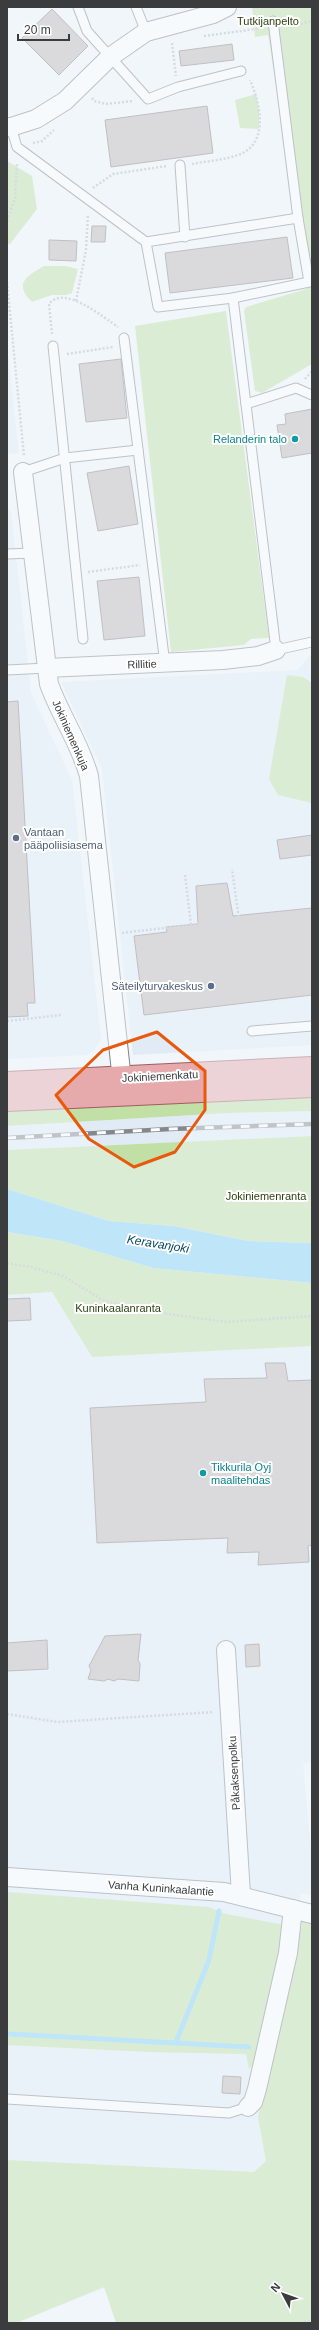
<svg xmlns="http://www.w3.org/2000/svg" width="319" height="2330" font-family="Helvetica,sans-serif">
<style>
.built{fill:#e0ebf6}
.green{fill:#c2dfa5}
.water{fill:#83d1f3}
.lines{fill:none;stroke-linecap:round;stroke-linejoin:round}
.stream{stroke:#83d1f3;stroke-width:5}
.building{fill:#bfb7b6;stroke:#867e7e}
.lane-casing{stroke:#7f8489;stroke-width:11}
.street-casing{stroke:#7f8489;stroke-width:20}
.primary-casing{stroke:#9f5d61;stroke-width:24}
.path{stroke:#b7bbbf;stroke-width:2.5;stroke-dasharray:2 2;stroke-linecap:butt}
.lane{stroke:#fff;stroke-width:9}
.street{stroke:#fff;stroke-width:18}
.primary{stroke:#e6a9ac;stroke-width:22}
.rail-casing{stroke:#85888b;stroke-width:4.5}
.rail{stroke:#fff;stroke-width:3;stroke-dasharray:9;stroke-linecap:butt}
.marked{fill:none;stroke:#e8590c;stroke-width:3;stroke-linejoin:round}
.culture-dot{fill:#0f9aa8;stroke:#fff;stroke-width:1.5}
.service-dot{fill:#5c6f8a;stroke:#fff;stroke-width:1.5}
.labels{text-anchor:middle;dominant-baseline:central;stroke-width:4;stroke-linejoin:round;paint-order:stroke}
.park-label{font-size:11px;fill:#2e4115;stroke:#fff}
.culture-label{font-size:11px;fill:#0d838f;stroke:#fff;text-anchor:end}
.street-label{font-size:11px;fill:#3a3c3e;stroke:#fff}
.service-label{font-size:11px;fill:#4e5e75;stroke:#fff;text-anchor:start}
.water-label{font-size:12px;font-style:italic;fill:#064b62;stroke:#fff}
</style>
<rect width="100%" height="100%" fill="#f1f6fb"/>
<g class="built">
<polygon points="7,345 19,453 7,454"/>
<polygon points="7,507 11,512 31,693 72,780 101,1039 94,1051 86,1055 7,1059"/>
<polygon points="312,653 312,1045 133,1055 102,769 61,682 297,670"/>
<polygon points="312,1111 312,1136 7,1150 7,1126 228,1113"/>
<polygon points="52,1292 92,1357 312,1346 312,1762 303,1763 312,1862 312,1895 300,1893 312,2056 312,2149 112,2285 16,2323 7,2323 7,1295"/>
</g>
<g class="green">
<polygon points="252,7 312,7 312,364 262,393 255,391 244,311 246,307 306,289 295,202 268,35 255,37"/>
<polygon points="256,94 259,111 259,129 240,128 235,100"/>
<polygon points="7,161 32,176 37,209 10,244 7,244"/>
<path d="M44 266H65L78 269 72 293 66 295H52L32 302C13 283 27 276 44 266Z"/>
<polygon points="226,311 269,638 251,639 244,645 171,652 135,326"/>
<polygon points="287,675 303,677 312,683 312,803 278,795 269,779"/>
<polygon points="312,1096 312,1111 228,1113 7,1126 7,1110"/>
<polygon points="312,1136 312,1243 248,1241 174,1226 109,1221 7,1189 7,1150"/>
<polygon points="7,1232 62,1241 153,1268 312,1283 312,1346 92,1357 52,1292 7,1295"/>
<polygon points="7,1892 208,1907 226,1914 285,1925 256,2061 249,2069 246,2054 149,2052 7,2045"/>
<polygon points="301,1917 312,1922 312,2323 116,2323 104,2287 16,2323 7,2323 7,2160 254,2172 266,2161 258,2117 270,2053 297,1935 302,1927"/>
</g>
<polygon class="water" points="7,1189 109,1221 174,1226 248,1241 312,1243 312,1283 153,1268 62,1241 7,1232"/>
<g class="lines">
<g class="stream">
<polyline points="10,2034 249,2047"/>
<polyline points="176,2042 209,1960 219,1911"/>
</g>
</g>
<g class="building">
<polygon points="52,9 88,46 59,75 22,38"/>
<polygon points="232,44 234,60 181,66 179,51"/>
<polygon points="207,106 213,153 111,167 105,120"/>
<polygon points="92,226 106,226 105,242 91,242"/>
<polygon points="287,237 293,278 170,293 165,253"/>
<polygon points="49,240 77,241 76,261 49,260"/>
<polygon points="121,359 127,418 86,422 79,364"/>
<polygon points="312,409 312,453 282,458 277,425 286,424 285,414"/>
<polygon points="129,466 138,524 98,531 87,473"/>
<polygon points="139,577 145,636 104,640 97,581"/>
<polygon points="18,701 35,1003 27,1003 28,1016 7,1017 7,702"/>
<polygon points="312,835 312,855 280,859 277,840"/>
<polygon points="227,883 233,916 312,908 312,995 144,1015 134,936 167,932 166,927 198,924 196,886"/>
<polygon points="30,1298 31,1320 7,1321 7,1299"/>
<polygon points="265,1363 285,1363 288,1381 312,1380 312,1545 308,1546 309,1562 258,1565 259,1552 227,1553 228,1538 97,1543 90,1408 206,1402 204,1379 267,1378"/>
<polygon points="141,1634 138,1660 140,1664 139,1681 118,1679 114,1681 108,1679 104,1681 88,1679 91,1670 89,1666 105,1636"/>
<polygon points="47,1640 48,1669 7,1671 7,1643"/>
<polygon points="259,1644 260,1666 246,1667 245,1645"/>
<polygon points="223,2076 241,2077 240,2094 222,2093"/>
</g>
<g class="lines">
<g class="lane-casing">
<g id="lane">
<polyline points="78,7 87,31 148,99 178,87 241,71"/>
<polyline points="136,7 146,32"/>
<polyline points="273,21 298,218"/>
<polyline points="11,127 17,147 146,242 158,307 233,298 309,282 298,218 146,242"/>
<polyline points="180,165 185,237"/>
<polyline points="233,298 276,650 312,642"/>
<polyline points="124,338 165,664"/>
<polyline points="53,346 83,639"/>
<polyline points="246,404 296,388 312,395"/>
<polyline points="23,472 65,458 138,450"/>
<polyline points="7,554 33,553"/>
<polyline points="7,670 47,668"/>
<polyline points="252,1031 312,1026"/>
<polyline points="7,2099 229,2113 248,2107"/>
</g>
</g>
<g class="street-casing">
<g id="street">
<polyline points="7,127 11,127 36,119 65,101 110,57 146,32 213,14 227,7"/>
<path d="M23 472 49 684C60 715 80 743 89 776L123 1090"/>
<polyline points="47,668 223,660 258,656 276,650"/>
<polyline points="226,1650 241,1895"/>
<polyline points="7,1877 224,1892 312,1914"/>
<polyline points="248,2107 253,2102 257,2089 288,1953 293,1909"/>
</g>
</g>
<g class="primary-casing">
<g id="primary">
<polyline points="7,1083 312,1068"/>
<polyline points="7,1100 312,1086"/>
</g>
</g>
<g class="path">
<polyline points="285,23 295,25 312,21"/>
<polyline points="204,36 256,29 262,26"/>
<polyline points="172,43 176,76"/>
<polyline points="92,98 94,101 106,104 133,101"/>
<polyline points="33,143 42,141 54,130"/>
<path d="M192 164C207 161 224 160 238 155 270 144 260 103 250 80"/>
<polyline points="93,188 113,174 167,166"/>
<polyline points="7,221 15,198 17,163"/>
<polyline points="7,282 24,456"/>
<polyline points="76,301 86,250 88,214"/>
<path d="M52 334 49 304C64 284 104 318 118 327"/>
<polyline points="67,354 113,347"/>
<polyline points="305,379 312,371"/>
<polyline points="88,572 140,565"/>
<polyline points="185,875 191,925"/>
<polyline points="122,933 239,919 232,869"/>
<polyline points="7,1021 61,1015"/>
<polyline points="7,1263 31,1267 63,1276 103,1300 141,1310 226,1322 312,1316"/>
<polyline points="7,1714 57,1722 214,1712"/>
<polyline points="300,2323 312,2320"/>
</g>
<use href="#lane" class="lane"/>
<use href="#street" class="street"/>
<use href="#primary" class="primary"/>
<g class="rail-casing">
<polyline id="rail" points="7,1138 170,1129 312,1124"/>
</g>
<use href="#rail" class="rail"/>
</g>
<path d="M0 0H319V2330H0ZM157 1032 205 1071V1110L175 1152 134 1167 89 1139 56 1095 103 1050Z" fill="#f1f6fb" fill-opacity=".55" fill-rule="evenodd"/>
<path class="marked" d="M157 1032 205 1071V1110L175 1152 134 1167 89 1139 56 1095 103 1050Z"/>
<g class="culture-dot">
<circle cx="295" cy="439" r="4"/>
<circle cx="203" cy="1473" r="4"/>
</g>
<g class="service-dot">
<circle cx="16" cy="838" r="4"/>
<circle cx="211" cy="986" r="4"/>
</g>
<g class="labels">
<g class="park-label">
<text x="268" y="21">Tutkijanpelto</text>
<text x="266" y="1196">Jokiniemenranta</text>
<text x="118" y="1308">Kuninkaalanranta</text>
</g>
<g class="culture-label">
<text x="287" y="439">Relanderin talo</text>
<text x="211" y="1467" text-anchor="start">Tikkurila Oyj<tspan x="211" dy="13">maalitehdas</tspan></text>
</g>
<g class="street-label">
<text transform="translate(142 664) rotate(-2)">Rillitie</text>
<text transform="translate(71 735) rotate(66)">Jokiniemenkuja</text>
<text transform="translate(160 1076) rotate(-3)">Jokiniemenkatu</text>
<text transform="translate(234 1773) rotate(-93)">Påkaksenpolku</text>
<text transform="translate(161 1888) rotate(4)">Vanha Kuninkaalantie</text>
</g>
<g class="service-label">
<text x="24" y="832">Vantaan<tspan x="24" dy="13">pääpoliisiasema</tspan></text>
<text x="203" y="986" text-anchor="end">Säteilyturvakeskus</text>
</g>
<g class="water-label">
<text transform="translate(158 1244) rotate(9)">Keravanjoki</text>
</g>
</g>
<rect width="319" height="2330" fill="none" stroke="#3a3c3e" stroke-width="16"/>
<g transform="translate(283 2294) rotate(311)" stroke="#ffffff" stroke-width="3" paint-order="stroke">
<path d="M0-3L7 15L0 10L-7 15Z" fill="#3a3c3e"/>
<text y="-6" font-size="11" font-weight="bold" text-anchor="middle" fill="#3a3c3e">N</text>
</g>
<path d="M18 34v6h51v-6" fill="none" stroke="#3a3c3e" stroke-width="2"/>
<text x="24" y="34" font-size="12" fill="#3a3c3e" stroke="#ffffff" stroke-width="3" paint-order="stroke">20 m</text>
</svg>
